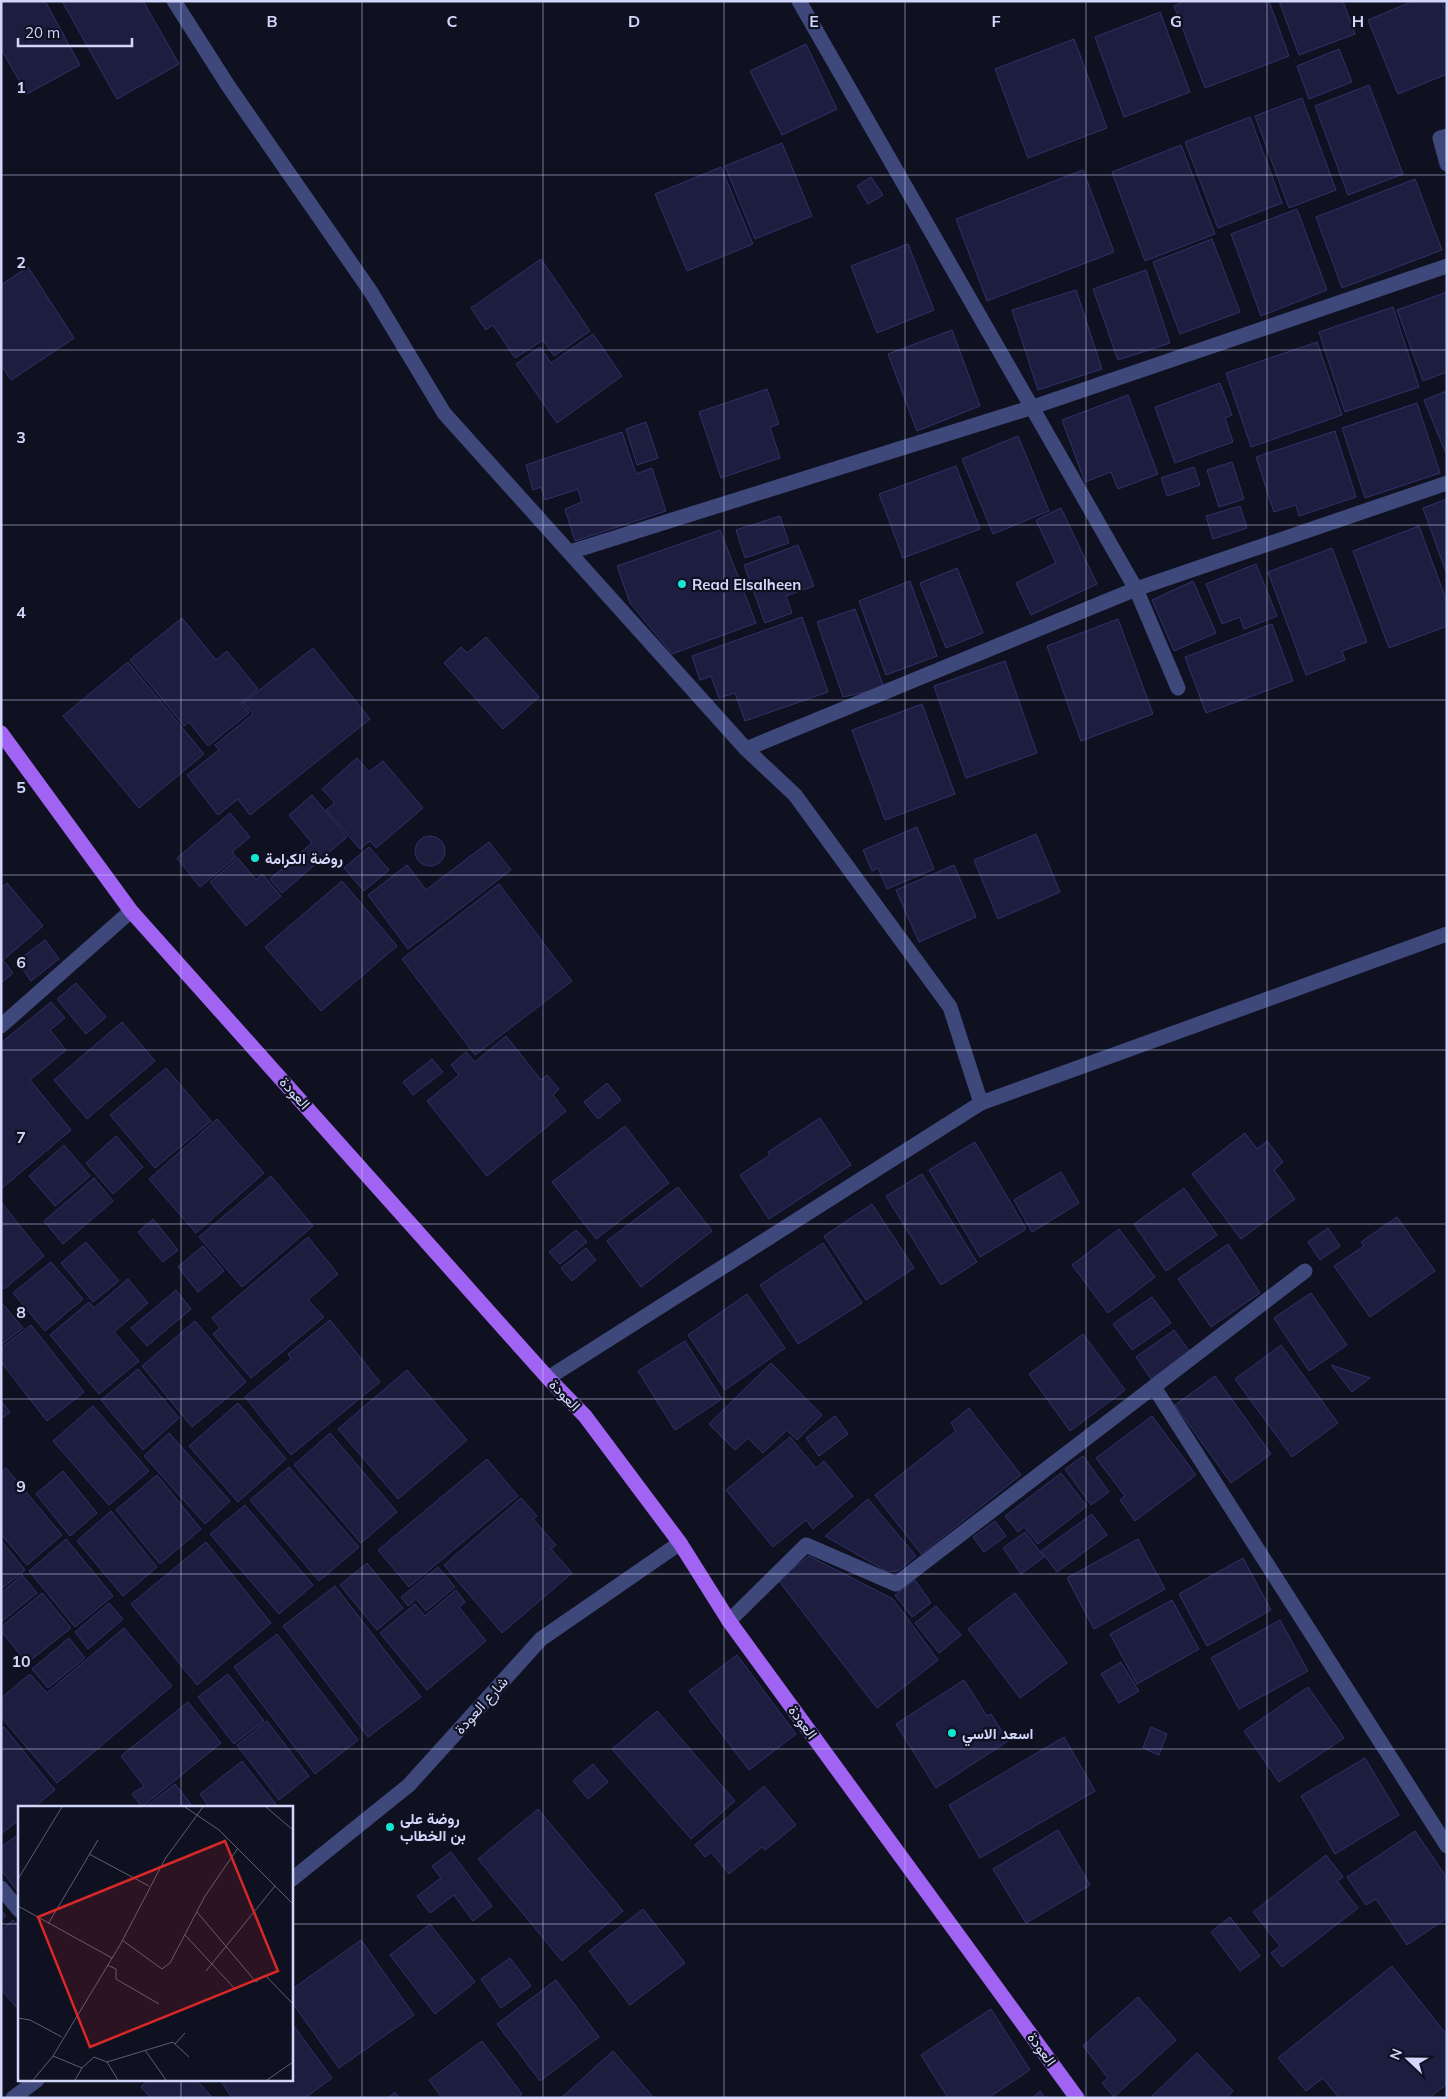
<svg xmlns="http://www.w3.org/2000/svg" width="1448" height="2099" font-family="Mulish,Vazirmatn,sans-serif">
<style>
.building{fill:#1d1d40;stroke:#31316a}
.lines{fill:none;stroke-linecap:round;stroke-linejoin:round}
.minor{stroke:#3e487b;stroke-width:15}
.major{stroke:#a063f2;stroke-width:15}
.grid{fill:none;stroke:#d2d6fb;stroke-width:1;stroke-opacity:0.55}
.poi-dot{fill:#14e6d1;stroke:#0f1020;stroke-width:2}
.labels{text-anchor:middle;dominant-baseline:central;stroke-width:4.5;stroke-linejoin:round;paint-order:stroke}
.poi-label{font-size:15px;font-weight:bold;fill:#d2d6fb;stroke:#0f1020;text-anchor:start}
.street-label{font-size:15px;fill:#d2d6fb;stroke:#0f1020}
.inset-road{fill:none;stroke:#5d5f78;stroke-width:1}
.view{fill:#d62828;fill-opacity:0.15;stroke:#d62828;stroke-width:2.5}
.inset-edge{fill:none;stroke:#d2d6fb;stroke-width:2.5}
.grid-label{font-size:16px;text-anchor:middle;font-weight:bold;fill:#d2d6fb;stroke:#0f1020;stroke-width:4.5;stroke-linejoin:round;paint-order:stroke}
</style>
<rect width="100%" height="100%" fill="#0f1020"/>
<g class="building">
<polygon points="4,1 45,1 80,65 27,94 1,49 1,3"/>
<polygon points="62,1 143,1 179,64 117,99"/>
<polygon points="1185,1 1269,1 1289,56 1205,88 1174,6"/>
<polygon points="1279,1 1343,1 1355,34 1299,55"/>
<polygon points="1413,1 1442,1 1447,12 1447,74 1398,94 1368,20"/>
<polygon points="1160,12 1190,92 1124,117 1095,37"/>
<polygon points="1074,39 1107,128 1028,158 995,69"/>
<polygon points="806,44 837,109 782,135 750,71"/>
<polygon points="1339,49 1352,82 1309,99 1297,66"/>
<polygon points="1369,85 1403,174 1348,195 1315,106"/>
<polygon points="1302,98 1336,190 1289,208 1255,116"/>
<polygon points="1250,117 1282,203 1218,228 1185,142"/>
<polygon points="782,143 812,216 755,239 725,166"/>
<polygon points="1181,145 1215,234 1145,261 1112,172"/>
<polygon points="721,167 753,244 687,271 655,194"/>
<polygon points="1083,170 1114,252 987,301 956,219"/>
<polygon points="871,177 883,195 868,204 857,186"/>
<polygon points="1415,179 1442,250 1342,288 1316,217"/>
<polygon points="1297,209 1327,290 1261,316 1231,234"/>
<polygon points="1212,239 1240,312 1180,334 1153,262"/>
<polygon points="908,244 934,310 877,333 851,266"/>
<polygon points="541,259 590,331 554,356 543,340 515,358 493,325 486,330 471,308"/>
<polygon points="28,267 74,338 11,380 1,365 1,285"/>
<polygon points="1146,270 1170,343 1118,360 1093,289"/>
<polygon points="1076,290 1102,369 1038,390 1012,310"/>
<polygon points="1447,292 1447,372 1423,381 1397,310"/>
<polygon points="1393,307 1419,387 1345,412 1319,332"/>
<polygon points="952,330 980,406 917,431 888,354"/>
<polygon points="593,334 622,376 557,423 516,364 540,347 551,363"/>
<polygon points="1317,342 1342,415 1251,447 1226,373"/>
<polygon points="1220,383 1232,415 1225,418 1233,442 1175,463 1155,407"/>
<polygon points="767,389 779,424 770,427 780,458 721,478 699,412"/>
<polygon points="1447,391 1447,456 1424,400"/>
<polygon points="1128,395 1158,474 1118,489 1111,472 1085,482 1062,420"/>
<polygon points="1417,403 1440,473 1365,498 1342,428"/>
<polygon points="646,422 658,458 637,465 626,429"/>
<polygon points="1335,431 1356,497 1299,516 1296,505 1274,512 1256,457"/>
<polygon points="622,432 636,474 652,468 666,511 575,541 565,509 582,502 578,489 545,500 541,487 533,490 526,465"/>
<polygon points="1018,436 1049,511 993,534 962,459"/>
<polygon points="1232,462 1244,499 1219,507 1207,470"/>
<polygon points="956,466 980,529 903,558 879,494"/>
<polygon points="1194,467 1200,485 1167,496 1161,478"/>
<polygon points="1447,499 1447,575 1423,508"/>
<polygon points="1240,506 1247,528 1213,539 1206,516"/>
<polygon points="1061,508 1097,584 1031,615 1016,583 1056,563 1036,520"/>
<polygon points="780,516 789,543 745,558 736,530"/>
<polygon points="1419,526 1447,602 1447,626 1389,648 1353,551"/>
<polygon points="720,530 756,623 672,654 630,603 617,566"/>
<polygon points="798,545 814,586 786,596 792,613 765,623 744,565"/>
<polygon points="1332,548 1367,642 1342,651 1345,660 1306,675 1268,572"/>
<polygon points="1256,564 1277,616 1244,629 1240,617 1222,624 1206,584"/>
<polygon points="957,568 983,633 946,648 920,583"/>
<polygon points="910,581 937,656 886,675 859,601"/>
<polygon points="1193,581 1216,633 1174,651 1152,600"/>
<polygon points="855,609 884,688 843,697 817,622"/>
<polygon points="802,617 828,692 745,721 735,693 719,698 711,676 700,680 692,656"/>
<polygon points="182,618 216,660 227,651 258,689 241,703 249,713 208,746 189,722 184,726 130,660"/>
<polygon points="1118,619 1153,714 1081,741 1047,646"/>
<polygon points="1272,624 1293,681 1206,713 1185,657"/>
<polygon points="486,637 539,697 503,729 444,663 461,647 467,653"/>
<polygon points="313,648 370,719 250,815 238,799 218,815 187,775 219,750 215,745 253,714 243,703"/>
<polygon points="1005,661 1037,753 966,778 934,686"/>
<polygon points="128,662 204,754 139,808 63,716"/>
<polygon points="922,704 955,794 885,820 852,730"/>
<polygon points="357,758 369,772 383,761 423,808 376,848 370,841 360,849 326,810 335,803 322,789"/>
<polygon points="312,795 347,837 282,893 270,879 312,843 289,815"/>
<polygon points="230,813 250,837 232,852 236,857 200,887 177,858"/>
<polygon points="917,827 934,869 887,889 878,868 872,871 863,850"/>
<polygon points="1036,834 1060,892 998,919 974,860"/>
<circle cx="430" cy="851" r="15"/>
<polygon points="489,842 511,870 408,949 368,895 407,865 426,890"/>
<polygon points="369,847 389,870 364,891 344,868"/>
<polygon points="238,858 256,880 262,874 281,896 246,926 210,882"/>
<polygon points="954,865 976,917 919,942 896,890"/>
<polygon points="342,881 397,946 321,1011 265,947"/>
<polygon points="7,883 43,926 3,960 13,973 1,983 1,888"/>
<polygon points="499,884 572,981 475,1055 402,959"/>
<polygon points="45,940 59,959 31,981 17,961"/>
<polygon points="76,983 106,1017 86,1034 57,999"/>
<polygon points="51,1002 65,1018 50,1030 66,1050 30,1080 71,1130 1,1189 1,1043"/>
<polygon points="122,1022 155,1061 87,1119 54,1080"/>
<polygon points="506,1036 541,1080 547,1075 559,1089 553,1095 566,1111 487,1176 427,1101 459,1075 451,1065 466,1052 475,1062"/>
<polygon points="432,1059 443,1072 413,1095 403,1082"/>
<polygon points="166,1068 211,1121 155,1168 110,1115"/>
<polygon points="607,1083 621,1100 598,1119 584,1102"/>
<polygon points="820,1118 851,1165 769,1219 740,1175 770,1155 768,1152"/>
<polygon points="217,1119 264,1173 196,1233 149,1179"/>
<polygon points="625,1126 669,1183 596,1239 552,1182"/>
<polygon points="1245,1133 1257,1149 1267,1141 1283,1162 1274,1170 1295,1199 1241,1239 1192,1174"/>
<polygon points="116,1136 143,1167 113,1194 86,1163"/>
<polygon points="975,1142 1026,1229 980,1257 929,1170"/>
<polygon points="64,1145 90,1176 55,1206 29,1176"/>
<polygon points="1061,1172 1079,1203 1032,1232 1014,1200"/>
<polygon points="922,1174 977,1262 941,1285 886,1196"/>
<polygon points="271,1176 313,1226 242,1287 199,1237"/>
<polygon points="94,1178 113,1201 63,1244 44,1221"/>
<polygon points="678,1187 712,1231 641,1287 607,1241"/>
<polygon points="1184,1188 1217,1235 1166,1271 1134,1224"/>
<polygon points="1,1202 44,1256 4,1289 1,1285"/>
<polygon points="872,1204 914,1268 866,1300 824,1236"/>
<polygon points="1397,1217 1435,1271 1370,1317 1334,1266 1364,1246 1361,1242"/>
<polygon points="153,1219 178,1250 163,1262 138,1232"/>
<polygon points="1328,1228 1340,1246 1320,1260 1308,1242"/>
<polygon points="1119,1229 1155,1277 1108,1313 1072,1265"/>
<polygon points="576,1230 587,1242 560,1264 549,1252"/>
<polygon points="308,1237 338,1274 308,1300 324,1317 251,1378 213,1334 220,1328 212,1318"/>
<polygon points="86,1242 119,1281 93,1302 61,1263"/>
<polygon points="823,1243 862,1303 798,1344 760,1285"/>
<polygon points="1228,1244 1260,1293 1211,1327 1178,1279"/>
<polygon points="203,1246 224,1271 198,1292 178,1267"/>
<polygon points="586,1248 596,1260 572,1281 561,1268"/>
<polygon points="51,1262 83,1299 45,1331 13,1293"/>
<polygon points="128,1279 148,1303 114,1332 139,1361 99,1394 50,1335 89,1302 94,1308"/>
<polygon points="176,1290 191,1309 147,1346 131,1328"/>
<polygon points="1311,1293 1347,1345 1309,1371 1274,1318"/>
<polygon points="747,1294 785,1348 725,1390 688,1335"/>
<polygon points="1152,1297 1171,1323 1132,1350 1113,1324"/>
<polygon points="1,1302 23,1328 1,1345"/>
<polygon points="330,1320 380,1382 291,1455 245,1397 291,1359 288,1354"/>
<polygon points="195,1321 246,1382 192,1427 142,1366"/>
<polygon points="31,1325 84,1392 47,1421 1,1362 1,1348"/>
<polygon points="1174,1330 1190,1352 1151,1379 1136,1357"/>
<polygon points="1083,1334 1125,1390 1070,1431 1029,1374"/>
<polygon points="685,1341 722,1399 675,1430 638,1371"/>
<polygon points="1281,1345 1338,1423 1292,1457 1235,1379"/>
<polygon points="771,1363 822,1415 797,1440 787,1430 763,1453 748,1438 735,1450 709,1424"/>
<polygon points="1331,1365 1370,1378 1352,1392"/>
<polygon points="138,1369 179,1418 143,1450 101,1400"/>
<polygon points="407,1370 467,1440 398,1499 338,1429"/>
<polygon points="1215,1376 1271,1454 1231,1483 1175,1405"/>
<polygon points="1,1401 10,1412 1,1419"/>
<polygon points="238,1403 286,1459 238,1502 189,1446"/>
<polygon points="93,1406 149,1471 109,1505 53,1441"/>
<polygon points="969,1408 1021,1475 921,1554 875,1495 956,1431 951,1423"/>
<polygon points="835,1416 848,1434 819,1456 806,1438"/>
<polygon points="1152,1416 1196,1475 1135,1521 1120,1500 1125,1496 1096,1458"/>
<polygon points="169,1433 230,1501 205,1524 144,1456"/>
<polygon points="330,1433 397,1512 361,1543 294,1465"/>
<polygon points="790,1437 816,1468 824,1461 853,1496 813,1529 806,1520 773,1547 726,1490"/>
<polygon points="1083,1456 1109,1492 1091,1505 1065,1469"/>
<polygon points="487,1459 518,1496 409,1587 378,1550"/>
<polygon points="289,1467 359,1547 319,1581 250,1500"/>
<polygon points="6,1468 62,1535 27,1565 1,1534 1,1472"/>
<polygon points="63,1471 97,1513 70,1536 36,1494"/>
<polygon points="1061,1473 1087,1506 1038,1544 1024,1527 1018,1532 1005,1516"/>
<polygon points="157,1475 201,1529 160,1564 116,1510"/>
<polygon points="521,1498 537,1516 533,1519 556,1545 551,1549 572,1573 502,1633 444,1565"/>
<polygon points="868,1499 916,1556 898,1571 888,1572 825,1536"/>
<polygon points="245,1505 313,1585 279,1614 210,1534"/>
<polygon points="111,1511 157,1567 123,1596 77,1541"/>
<polygon points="1092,1514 1107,1535 1057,1572 1041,1551"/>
<polygon points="995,1521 1006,1536 984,1552 973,1537"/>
<polygon points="1025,1532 1044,1557 1021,1574 1003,1548"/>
<polygon points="66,1539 113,1596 75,1627 29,1571"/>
<polygon points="1138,1539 1165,1589 1094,1629 1067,1578"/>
<polygon points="1,1540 25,1570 1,1589"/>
<polygon points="206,1542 271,1623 197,1685 131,1604"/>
<polygon points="809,1556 893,1599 938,1660 877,1708 778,1580"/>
<polygon points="1243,1558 1271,1610 1207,1646 1179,1594"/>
<polygon points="367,1563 403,1608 377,1630 340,1585"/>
<polygon points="438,1567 455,1587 426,1611 416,1599 408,1606 401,1597"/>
<polygon points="22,1575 37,1593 1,1622 1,1593"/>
<polygon points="915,1580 931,1603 912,1617 895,1595"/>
<polygon points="335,1586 421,1697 368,1737 283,1626"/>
<polygon points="456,1590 465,1602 459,1607 486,1641 427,1690 380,1633 415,1604 425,1616"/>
<polygon points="42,1593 71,1628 27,1663 1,1631 1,1627"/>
<polygon points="1015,1593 1067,1663 1020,1698 968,1629"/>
<polygon points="1172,1600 1199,1649 1137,1684 1110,1634"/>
<polygon points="109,1603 123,1619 88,1649 75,1632"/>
<polygon points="936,1606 961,1635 939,1653 915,1623"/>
<polygon points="1280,1620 1308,1671 1239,1709 1211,1658"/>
<polygon points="124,1628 172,1686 57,1783 1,1717 1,1698 30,1674 47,1693"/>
<polygon points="277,1634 358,1740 315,1774 234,1667"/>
<polygon points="69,1638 85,1658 48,1688 32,1669"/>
<polygon points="737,1655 796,1734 749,1770 689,1691"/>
<polygon points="1121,1662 1139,1691 1119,1703 1101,1674"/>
<polygon points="228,1674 264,1721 234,1744 198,1697"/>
<polygon points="964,1680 987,1716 991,1714 1008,1741 936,1788 896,1724"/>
<polygon points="1308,1687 1344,1738 1279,1782 1244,1731"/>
<polygon points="188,1702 221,1743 142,1807 132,1794 144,1786 121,1756"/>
<polygon points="657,1711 735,1801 691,1839 612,1749"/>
<polygon points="267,1721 309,1776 279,1800 237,1745"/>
<polygon points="4,1727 55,1790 33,1808 19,1808 19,1820 1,1834 1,1729"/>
<polygon points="1151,1727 1167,1734 1159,1755 1143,1748"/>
<polygon points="1064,1737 1095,1791 980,1858 949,1805"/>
<polygon points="1365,1758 1399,1815 1335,1854 1301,1796"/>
<polygon points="242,1761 279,1808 210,1808 200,1794"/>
<polygon points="593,1764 608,1782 588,1799 573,1781"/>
<polygon points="175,1784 194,1808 148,1808 147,1806"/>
<polygon points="764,1786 796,1825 765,1850 762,1847 729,1874 711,1852 705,1857 695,1845"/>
<polygon points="538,1809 623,1911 562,1961 478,1859"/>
<polygon points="1058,1830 1090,1885 1026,1923 993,1869"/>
<polygon points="1415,1831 1447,1878 1447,1918 1407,1945 1376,1899 1366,1905 1347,1877"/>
<polygon points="19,1834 19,1893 1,1870 1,1847"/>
<polygon points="451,1852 492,1906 473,1921 454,1895 430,1913 417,1896 441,1878 432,1866"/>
<polygon points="1326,1855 1343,1877 1337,1881 1358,1908 1282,1967 1271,1953 1280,1946 1253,1912"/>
<polygon points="643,1909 685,1963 630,2005 589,1951"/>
<polygon points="1,1910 6,1916 1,1920"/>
<polygon points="1230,1917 1260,1956 1240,1971 1211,1932"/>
<polygon points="13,1920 19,1928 19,2005 16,2007 1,1989 1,1930"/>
<polygon points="430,1924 475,1982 435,2014 390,1955"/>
<polygon points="361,1940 414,2015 339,2068 291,2001 291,1990"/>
<polygon points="510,1958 531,1986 501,2008 481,1979"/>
<polygon points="1392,1966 1447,2035 1447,2084 1429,2098 1339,2098 1323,2078 1306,2091 1278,2058"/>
<polygon points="556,1980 599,2037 540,2081 497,2024"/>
<polygon points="1138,1997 1176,2040 1114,2097 1102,2083 1108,2078 1083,2046"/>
<polygon points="991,2009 1030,2070 988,2098 948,2098 921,2055"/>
<polygon points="291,2022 332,2078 305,2098 232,2098 220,2080 291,2080"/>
<polygon points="482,2041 522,2094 518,2098 442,2098 429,2080"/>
<polygon points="613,2051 654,2098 561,2098"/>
<polygon points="1197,2053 1233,2091 1226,2098 1150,2098"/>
<polygon points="148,2080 196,2080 213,2098 151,2098 141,2087"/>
<polygon points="1040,2091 1045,2098 1032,2098"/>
<polygon points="395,2092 399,2098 388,2098"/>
</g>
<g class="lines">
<g class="minor">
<polyline points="174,1 229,87 371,292 444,413 746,749 795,795 950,1007 981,1103 548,1378"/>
<polyline points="799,1 1136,589 1178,688"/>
<polyline points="1447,136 1440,138 1447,164"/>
<polyline points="570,552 1033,407 1447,266"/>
<polyline points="746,749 1136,589 1447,483"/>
<polyline points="1,1026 131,911"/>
<polyline points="981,1103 1447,934"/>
<polyline points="1154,1387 1447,1846"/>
<polyline points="729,1621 806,1545 896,1584 1305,1271"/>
<polyline points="291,1880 409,1785 541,1639 680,1543"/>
<polyline points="1,1888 19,1910"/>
<polyline points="13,2098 37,2080"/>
</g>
<polyline class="major" points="1,733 131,911 548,1378 585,1416 680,1543 729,1621 1077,2098"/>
</g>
<path class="grid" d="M181 1V1808M362 1V2098M543 1V2098M724 1V2098M905 1V2098M1086 1V2098M1267 1V2098M1 175H1447M1 350H1447M1 525H1447M1 700H1447M1 875H1447M1 1050H1447M1 1224H1447M1 1399H1447M1 1574H1447M1 1749H1447M1 1924H19M291 1924H1447M181 2080V2098"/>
<g class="poi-dot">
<circle cx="682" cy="584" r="5"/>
<circle cx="255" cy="858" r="5"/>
<circle cx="952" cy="1733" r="5"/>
<circle cx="390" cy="1827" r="5"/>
</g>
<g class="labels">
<g class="poi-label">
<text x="692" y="584">Read Elsalheen</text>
<text x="265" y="858">روضة الكرامة</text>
<text x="962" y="1733">اسعد الاسي</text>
<text x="400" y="1818">روضة على<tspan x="400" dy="17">بن الخطاب</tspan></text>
</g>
<g class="street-label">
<text transform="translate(295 1093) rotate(48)">العودة</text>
<text transform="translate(565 1395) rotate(46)">العودة</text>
<text transform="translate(481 1705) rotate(-48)">شارع العودة</text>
<text transform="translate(803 1722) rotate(54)">العودة</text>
<text transform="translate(1042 2049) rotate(54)">العودة</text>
</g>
</g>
<g transform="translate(18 1806)">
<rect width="275" height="275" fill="#0f1020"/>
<path class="inset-road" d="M167 1 201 24 275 98M248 1 275 24M71 48 131 80M0 73 44 1M0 100 94 152M179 106 238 176 247 169 275 198M30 118 80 34M167 129 218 184M104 134 144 163 152 157 187 90 220 42M89 159 98 163V173L141 198M188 165 257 80M0 212 12 214 44 231M157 238 171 251M127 244 148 274M35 250 64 262M89 256 100 274M15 274 35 250 102 139 147 53 185 1M57 274 64 262 76 251 89 256 155 236 157 238 167 227M249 274 275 256"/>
<path class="view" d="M207 35 260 165 72 241 20 111Z"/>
<rect width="275" height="275" class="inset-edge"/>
</g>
<g class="grid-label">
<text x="272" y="27">B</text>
<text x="452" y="27">C</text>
<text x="634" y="27">D</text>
<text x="814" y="27">E</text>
<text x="996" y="27">F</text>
<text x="1176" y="27">G</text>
<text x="1358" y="27">H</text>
<text x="21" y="93">1</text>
<text x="21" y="268">2</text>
<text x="21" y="443">3</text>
<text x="21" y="618">4</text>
<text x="21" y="793">5</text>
<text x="21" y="968">6</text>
<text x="21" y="1143">7</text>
<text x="21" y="1318">8</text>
<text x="21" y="1492">9</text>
<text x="21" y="1667">10</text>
</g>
<rect width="1448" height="2099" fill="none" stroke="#d2d6fb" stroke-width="5"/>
<g transform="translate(1408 2059) rotate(292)" stroke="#0f1020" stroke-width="4" paint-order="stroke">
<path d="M0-4L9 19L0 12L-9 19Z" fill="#d2d6fb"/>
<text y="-8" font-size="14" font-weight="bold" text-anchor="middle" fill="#d2d6fb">N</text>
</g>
<path d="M18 38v8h114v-8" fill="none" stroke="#d2d6fb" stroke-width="2.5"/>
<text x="25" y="38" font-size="15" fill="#d2d6fb" stroke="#0f1020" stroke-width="4" paint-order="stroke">20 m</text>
</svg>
